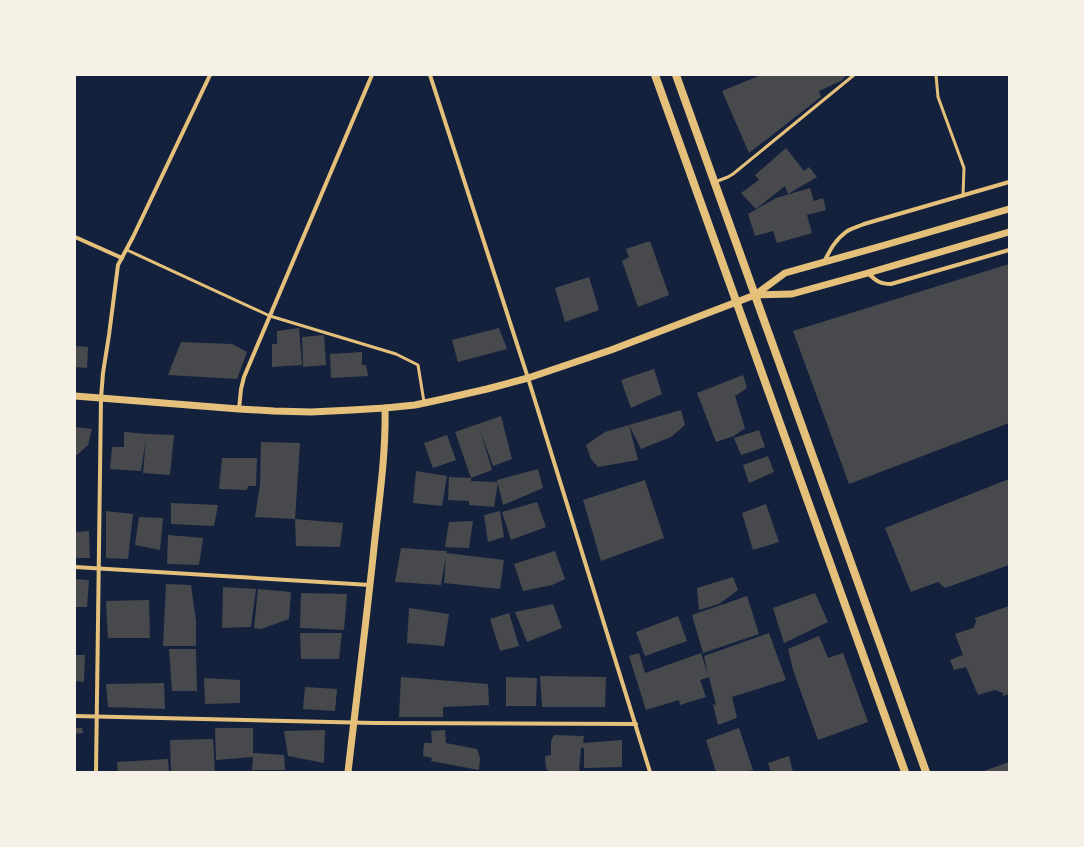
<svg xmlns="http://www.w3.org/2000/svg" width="1084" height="847" font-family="Signika,sans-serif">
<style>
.building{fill:#48494c}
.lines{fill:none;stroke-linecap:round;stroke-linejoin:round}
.service{stroke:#e5c07b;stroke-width:3}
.minor{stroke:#e5c07b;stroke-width:4}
.tertiary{stroke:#e5c07b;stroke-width:7}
.secondary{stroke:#e5c07b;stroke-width:8}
</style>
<rect width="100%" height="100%" fill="#14213d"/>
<g class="building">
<polygon points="761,75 847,75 841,81 819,91 821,97 749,153 722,91"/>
<polygon points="786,148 804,171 809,167 817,177 788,194 785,186 756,209 741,193 759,180 755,175"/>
<polygon points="810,188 814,201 823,198 826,210 807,215 812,233 777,243 773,231 755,236 748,214 776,198"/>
<polygon points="650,241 669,295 638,307 622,261 629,257 626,249"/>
<polygon points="1009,264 1009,423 849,484 793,331"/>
<polygon points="589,277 599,310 565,322 555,288"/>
<polygon points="299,328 302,365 272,367 272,344 277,344 277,331"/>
<polygon points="499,328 507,349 458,362 452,340"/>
<polygon points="324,335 326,365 303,367 302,337"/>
<polygon points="181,342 232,344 247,352 237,379 168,375"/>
<polygon points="75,346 88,347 87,368 75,367"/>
<polygon points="362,352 362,365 366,365 368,376 331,378 330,354"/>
<polygon points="654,369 662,394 631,408 621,380"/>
<polygon points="743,375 747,388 735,396 745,428 734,436 716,442 697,393"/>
<polygon points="681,410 685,425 671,437 641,449 629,425"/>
<polygon points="501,416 512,459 493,466 480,430 492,470 471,478 455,432"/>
<polygon points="629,425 638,460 598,467 591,459 586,445 605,432"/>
<polygon points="75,427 92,429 88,445 77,455 75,455"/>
<polygon points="759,430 765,447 741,455 734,438"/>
<polygon points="124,432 147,434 174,435 170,475 143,473 146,438 141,471 110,469 112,447 124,447"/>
<polygon points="447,435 456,460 433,468 424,443"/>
<polygon points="261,442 300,443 295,519 255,517 260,485"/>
<polygon points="768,456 774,472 749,483 743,465"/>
<polygon points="222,458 257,458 256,486 248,486 247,490 219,489"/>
<polygon points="538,469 543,488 503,505 497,480"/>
<polygon points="416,471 447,476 442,506 413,503"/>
<polygon points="449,477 471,478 471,481 498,482 494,507 469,505 469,501 448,500"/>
<polygon points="1009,479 1009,565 945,588 938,582 911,592 885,528"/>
<polygon points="645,480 664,538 601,561 583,500"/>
<polygon points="537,502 546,527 511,540 502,512"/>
<polygon points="171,503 218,505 214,526 171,524"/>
<polygon points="766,504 779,542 753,550 742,513"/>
<polygon points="106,511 133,514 128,559 106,558"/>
<polygon points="500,511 504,537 488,542 484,515"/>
<polygon points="139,517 163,518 160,550 135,545"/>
<polygon points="295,519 343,523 340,547 296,546"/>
<polygon points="473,521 469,548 445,547 449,522"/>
<polygon points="89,531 90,558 75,558 75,532"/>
<polygon points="168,535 203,538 199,565 167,564"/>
<polygon points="401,548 447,551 446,553 504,560 500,589 444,583 446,556 441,585 395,582"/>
<polygon points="555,551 565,579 552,585 523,591 514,564"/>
<polygon points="733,577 738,590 719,604 699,610 697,588"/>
<polygon points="75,579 89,580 87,607 75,607"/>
<polygon points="166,584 191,585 196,621 196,646 163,646"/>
<polygon points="223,587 256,589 251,627 222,628"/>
<polygon points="258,589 291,592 289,619 261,629 254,628"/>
<polygon points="301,593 347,594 344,630 300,628"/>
<polygon points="815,593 828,622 784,643 773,608"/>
<polygon points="747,596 759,634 703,653 692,615"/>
<polygon points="149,600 150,638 108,638 106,601"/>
<polygon points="553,604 562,628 527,642 515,612"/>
<polygon points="1009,606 1009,694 1003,696 1003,693 995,690 978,695 966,667 954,670 950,660 963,655 955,634 973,628 976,622 975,618"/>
<polygon points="409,608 449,614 444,646 407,643"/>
<polygon points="509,613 519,646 500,651 490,619"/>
<polygon points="678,616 687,641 645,656 636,632"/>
<polygon points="300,633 342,633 339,659 301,659"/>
<polygon points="769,633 786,680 732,697 737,718 718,725 713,704 716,705 709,677 700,680 706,697 680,705 679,700 646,710 629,656 639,653 645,673 701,653 708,675 704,656"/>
<polygon points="819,636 828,658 843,653 868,722 818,740 793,670 788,649"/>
<polygon points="169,649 196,649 197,691 172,691"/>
<polygon points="75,655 85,655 84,682 75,681"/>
<polygon points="540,676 606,677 605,707 542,707"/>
<polygon points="401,677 488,684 489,705 443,707 443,717 399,717"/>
<polygon points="506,677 537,678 536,706 506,706"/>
<polygon points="204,678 240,680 240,703 205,704"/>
<polygon points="164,683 165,709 108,707 106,684"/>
<polygon points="305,687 337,689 335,711 303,709"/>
<polygon points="75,728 82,728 83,733 75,734"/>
<polygon points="215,728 253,728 253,753 284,755 285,770 252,770 253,757 216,760"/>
<polygon points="739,728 753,770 745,772 716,772 706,740"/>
<polygon points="325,730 324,763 288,756 284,731"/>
<polygon points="445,730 446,743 477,749 480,758 479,770 431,761 432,758 423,756 424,743 432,743 431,731"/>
<polygon points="554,735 584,736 583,743 622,740 622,767 584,768 584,748 581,748 579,772 549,772 546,768 545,756 551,755 551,741"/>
<polygon points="213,739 215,772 171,772 170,740"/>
<polygon points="789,756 793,772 771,772 768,763"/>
<polygon points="168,759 169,772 118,772 117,762"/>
<polygon points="1009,762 1009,772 981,772"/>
</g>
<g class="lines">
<g class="service">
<polyline points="936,75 938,97 964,168 963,196"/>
<polyline points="715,182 728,177 733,174 854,75"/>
<polyline points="127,250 270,316 396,354 418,365 424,402"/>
</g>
<g class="minor">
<polyline points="430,75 528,378 650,772"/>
<polyline points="75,237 122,258"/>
<path d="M824 262C830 250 835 240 846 232 851 228 858 227 864 224L1009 182"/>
<path d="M868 273C876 281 880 284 891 284L1009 250"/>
<polyline points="239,409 241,389 244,377 372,75"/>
<polyline points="75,567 370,585"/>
<polyline points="75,716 374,723 636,724"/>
<polyline points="96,772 101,398 103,373 109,335 118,265 133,237 210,75"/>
</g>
<g class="tertiary">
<polyline points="755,295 792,294 868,273 1009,232"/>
<polyline points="75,396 239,409 274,411 311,412 352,410 385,408 415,405 443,399 487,389 528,378 611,350 755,295 785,273 885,245 1009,209"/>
<path d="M348 772C357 694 367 616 375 538 380 494 386 451 385 408"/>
</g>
<g class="secondary">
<polyline points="655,75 905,772"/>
<polyline points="676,75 926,772"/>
</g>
</g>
<rect width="1084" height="847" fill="none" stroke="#f6f1e7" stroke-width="152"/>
</svg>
